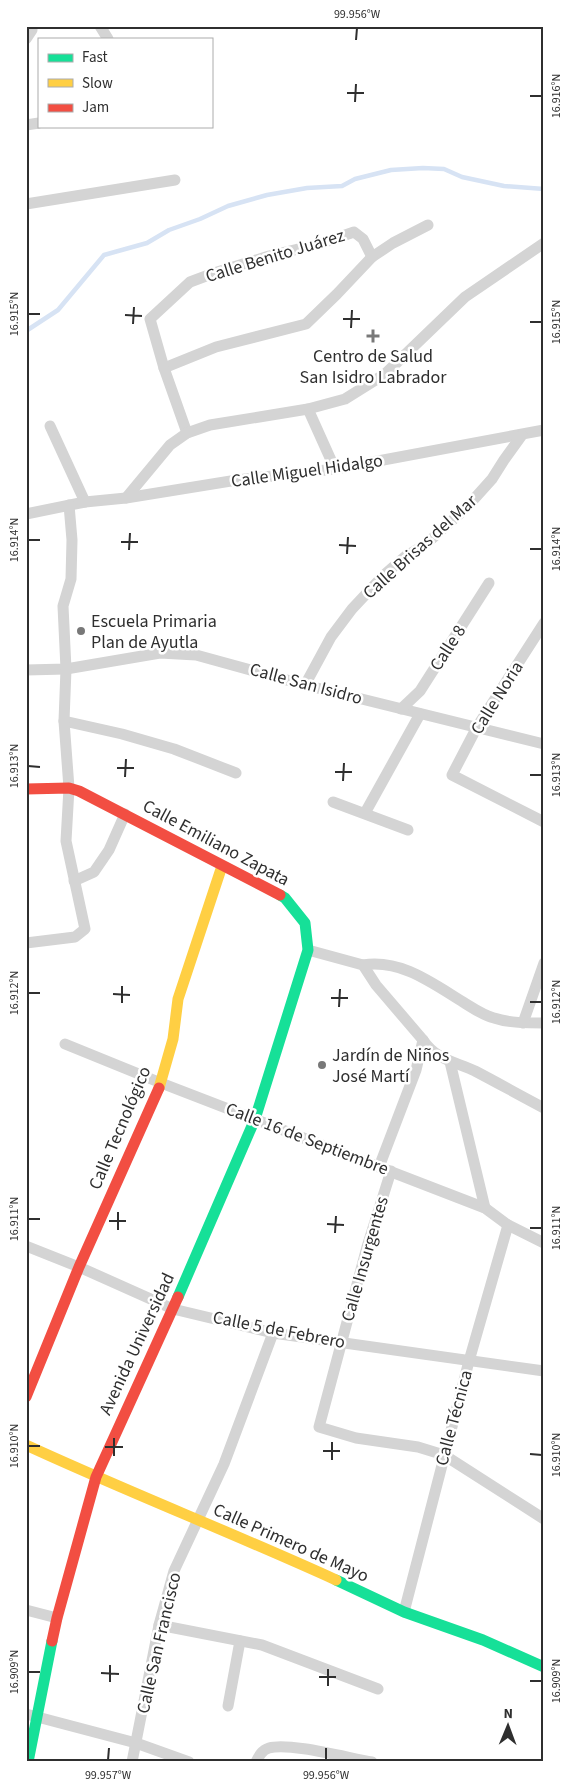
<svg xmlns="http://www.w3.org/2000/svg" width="570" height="1788" font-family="'Source Sans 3',sans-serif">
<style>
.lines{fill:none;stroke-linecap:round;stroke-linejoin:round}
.stream{stroke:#d7e3f4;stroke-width:4.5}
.street{stroke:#d4d4d4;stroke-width:11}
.fast{stroke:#16e098;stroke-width:11}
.slow{stroke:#ffcf43;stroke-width:11}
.jam{stroke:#f24e42;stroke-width:11}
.ticks{fill:none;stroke:#2f2f2f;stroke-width:2}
.poi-dot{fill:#787878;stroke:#fff;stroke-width:2}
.labels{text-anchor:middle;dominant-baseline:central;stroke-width:5;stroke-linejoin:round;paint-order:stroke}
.street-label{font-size:18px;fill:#2f2f2f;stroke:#fff}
.poi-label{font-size:18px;fill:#2f2f2f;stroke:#fff;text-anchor:start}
.neatline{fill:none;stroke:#2f2f2f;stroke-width:2}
.ticks-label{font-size:12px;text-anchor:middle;fill:#2f2f2f}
</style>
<rect width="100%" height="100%" fill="#fff"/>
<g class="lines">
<polyline class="stream" points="26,331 58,310 104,255 147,243 169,230 200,219 228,206 267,195 307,188 342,186 355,179 391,170 423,168 444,169 462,177 504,186 544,189"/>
<g class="street">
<polyline points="100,26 108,39"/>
<polyline points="26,39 32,30 32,26"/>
<polyline points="26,125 39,123"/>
<polyline points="26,204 175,180"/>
<polyline points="164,368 216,347 306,324 337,294 372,257 393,243 428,225"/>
<polyline points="308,409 335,469"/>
<polyline points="50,426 85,502"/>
<polyline points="187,433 164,368 150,319 190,282 214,273 269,256 319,244 354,232 363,239 372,257"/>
<polyline points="126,498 170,445 187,433 210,425 308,409 345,399 385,374 465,297 544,243"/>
<polyline points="26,514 85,502 126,498 237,480 335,469 544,430"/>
<polyline points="544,623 477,727 452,775 544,822"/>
<polyline points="26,670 66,669 160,653 196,655 305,685 544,744"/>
<polyline points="305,685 331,637 352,609 383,576 406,556 425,545 466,508 492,479 504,460 522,435"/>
<polyline points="401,709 420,691 489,583"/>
<polyline points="64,721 122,734 174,749 236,773"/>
<polyline points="333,802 408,830"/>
<polyline points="365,813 420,714"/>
<polyline points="74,881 94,872 109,850 125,814"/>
<polyline points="26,943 75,937 85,929 66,841 69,788 64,721 66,669 63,606 71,579 72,540 69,505"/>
<path d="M308 950 363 965 376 985 423 1040C436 1060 456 1062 475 1071 498 1083 521 1096 544 1108"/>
<path d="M363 965C401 959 432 983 463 1002 473 1008 482 1015 494 1018 509 1023 527 1023 544 1023"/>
<polyline points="523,1023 544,963"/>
<polyline points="65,1044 161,1083 485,1208 508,1225 544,1243"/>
<polyline points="450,1062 485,1208"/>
<polyline points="379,1167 416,1070 423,1040"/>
<polyline points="391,1171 367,1247 319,1427 356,1438 418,1447 444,1455 544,1519"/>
<polyline points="26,1246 79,1267 173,1309 273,1333 544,1371"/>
<polyline points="26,1610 57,1618"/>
<polyline points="404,1612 469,1361 508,1225"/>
<polyline points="159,1625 262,1645 378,1689"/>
<polyline points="228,1706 240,1641"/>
<polyline points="26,1714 136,1743 189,1762"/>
<polyline points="132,1762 159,1625 174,1571 224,1464 273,1333"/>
<path d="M256 1762C259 1756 262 1750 269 1748 289 1742 348 1758 372 1762"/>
</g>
<g class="fast">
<polyline points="178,1297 255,1119 308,950 305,923 285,898 280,895"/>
<polyline points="336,1580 404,1612 483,1640 544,1667"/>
<polyline points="28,1762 52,1641"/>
</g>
<g class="slow">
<polyline points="159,1088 173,1039 178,999 222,866"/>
<path d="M26 1445C128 1492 233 1533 336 1580"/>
</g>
<g class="jam">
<polyline points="26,789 69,788 79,791 280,895"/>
<polyline points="26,1397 79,1267 159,1088"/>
<polyline points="52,1641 57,1618 96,1477 178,1297"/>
</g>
</g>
<path class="ticks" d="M356 40 357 28M347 93H364M530 96H542M355 102 356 84M28 314H40M125 315 142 316M343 319H360M530 322H542M133 324 134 307M351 328 352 310M28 540H40M121 542H138M339 545 356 546M530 549H542M129 550 130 533M347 554 348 537M28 766 40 767M117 768H134M335 772H352M530 775H542M125 777 126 759M343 781 344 763M28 993H40M113 994 130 995M331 998H348M530 1002H542M122 1003V986M339 1007 340 989M28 1219H40M109 1221H126M327 1224 344 1225M530 1228H542M118 1230V1212M335 1233 336 1216M28 1446H40M105 1447H123M323 1451H340M530 1454 542 1455M114 1456V1438M332 1460V1442M28 1672H40M101 1673 119 1674M319 1677H336M530 1681H542M110 1682V1665M328 1686V1669M108 1760 109 1748M326 1760V1748"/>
<g class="poi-dot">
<path d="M370.5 328.5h5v5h5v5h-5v5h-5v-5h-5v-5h5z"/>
<circle cx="81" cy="631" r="5"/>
<circle cx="322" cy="1065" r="5"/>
</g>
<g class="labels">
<g class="street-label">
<text transform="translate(275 256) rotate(-17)">Calle Benito Juárez</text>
<text transform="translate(307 471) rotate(-8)">Calle Miguel Hidalgo</text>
<text transform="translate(420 547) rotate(-42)">Calle Brisas del Mar</text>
<text transform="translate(448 648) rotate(-57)">Calle 8</text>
<text transform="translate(306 684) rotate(15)">Calle San Isidro</text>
<text transform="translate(497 698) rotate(-58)">Calle Noria</text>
<text transform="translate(216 843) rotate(28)">Calle Emiliano Zapata</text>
<text transform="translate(120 1128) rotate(-67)">Calle Tecnológico</text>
<text transform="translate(307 1139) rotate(21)">Calle 16 de Septiembre</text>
<text transform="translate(365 1259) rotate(-74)">Calle Insurgentes</text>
<text transform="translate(279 1330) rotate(11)">Calle 5 de Febrero</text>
<text transform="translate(137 1344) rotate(-65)">Avenida Universidad</text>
<text transform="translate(454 1418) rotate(-75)">Calle Técnica</text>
<text transform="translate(291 1543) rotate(24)">Calle Primero de Mayo</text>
<text transform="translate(159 1643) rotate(-77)">Calle San Francisco</text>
</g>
<g class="poi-label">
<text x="373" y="356" text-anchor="middle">Centro de Salud<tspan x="373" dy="21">San Isidro Labrador</tspan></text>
<text x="91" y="621">Escuela Primaria<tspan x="91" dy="21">Plan de Ayutla</tspan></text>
<text x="332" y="1055">Jardín de Niños<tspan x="332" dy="21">José Martí</tspan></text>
</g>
</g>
<rect width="570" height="1788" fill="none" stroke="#ffffff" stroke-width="55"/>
<rect x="38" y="38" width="175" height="90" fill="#ffffff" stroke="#acacac"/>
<rect x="48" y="54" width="25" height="8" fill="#16e098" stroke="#acacac"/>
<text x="82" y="62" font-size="15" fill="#2f2f2f">Fast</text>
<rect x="48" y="79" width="25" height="8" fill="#ffcf43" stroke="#acacac"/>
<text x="82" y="88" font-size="15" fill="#2f2f2f">Slow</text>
<rect x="48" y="104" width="25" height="8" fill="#f24e42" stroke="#acacac"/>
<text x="82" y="112" font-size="15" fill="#2f2f2f">Jam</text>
<g transform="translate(508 1726) rotate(1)" stroke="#ffffff" stroke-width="4" paint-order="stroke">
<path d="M0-4L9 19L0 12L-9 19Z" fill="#2f2f2f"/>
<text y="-8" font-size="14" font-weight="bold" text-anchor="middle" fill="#2f2f2f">N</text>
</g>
<rect x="28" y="28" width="514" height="1732" class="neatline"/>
<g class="ticks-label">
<text x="357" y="18">99.956°W</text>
<text transform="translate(556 96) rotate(-90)" y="4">16.916°N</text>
<text transform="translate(14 314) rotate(-90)" y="4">16.915°N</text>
<text transform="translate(556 322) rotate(-90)" y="4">16.915°N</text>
<text transform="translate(14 540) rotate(-90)" y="4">16.914°N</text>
<text transform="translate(556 549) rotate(-90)" y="4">16.914°N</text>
<text transform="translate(14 766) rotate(-90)" y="4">16.913°N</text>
<text transform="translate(556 775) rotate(-90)" y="4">16.913°N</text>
<text transform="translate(14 993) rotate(-90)" y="4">16.912°N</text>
<text transform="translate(556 1002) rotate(-90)" y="4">16.912°N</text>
<text transform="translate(14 1219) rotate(-90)" y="4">16.911°N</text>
<text transform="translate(556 1228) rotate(-90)" y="4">16.911°N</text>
<text transform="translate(14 1446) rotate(-90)" y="4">16.910°N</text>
<text transform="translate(556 1455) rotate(-90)" y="4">16.910°N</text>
<text transform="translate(14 1672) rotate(-90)" y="4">16.909°N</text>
<text transform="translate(556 1681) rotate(-90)" y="4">16.909°N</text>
<text x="108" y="1779">99.957°W</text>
<text x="326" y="1779">99.956°W</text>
</g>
</svg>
